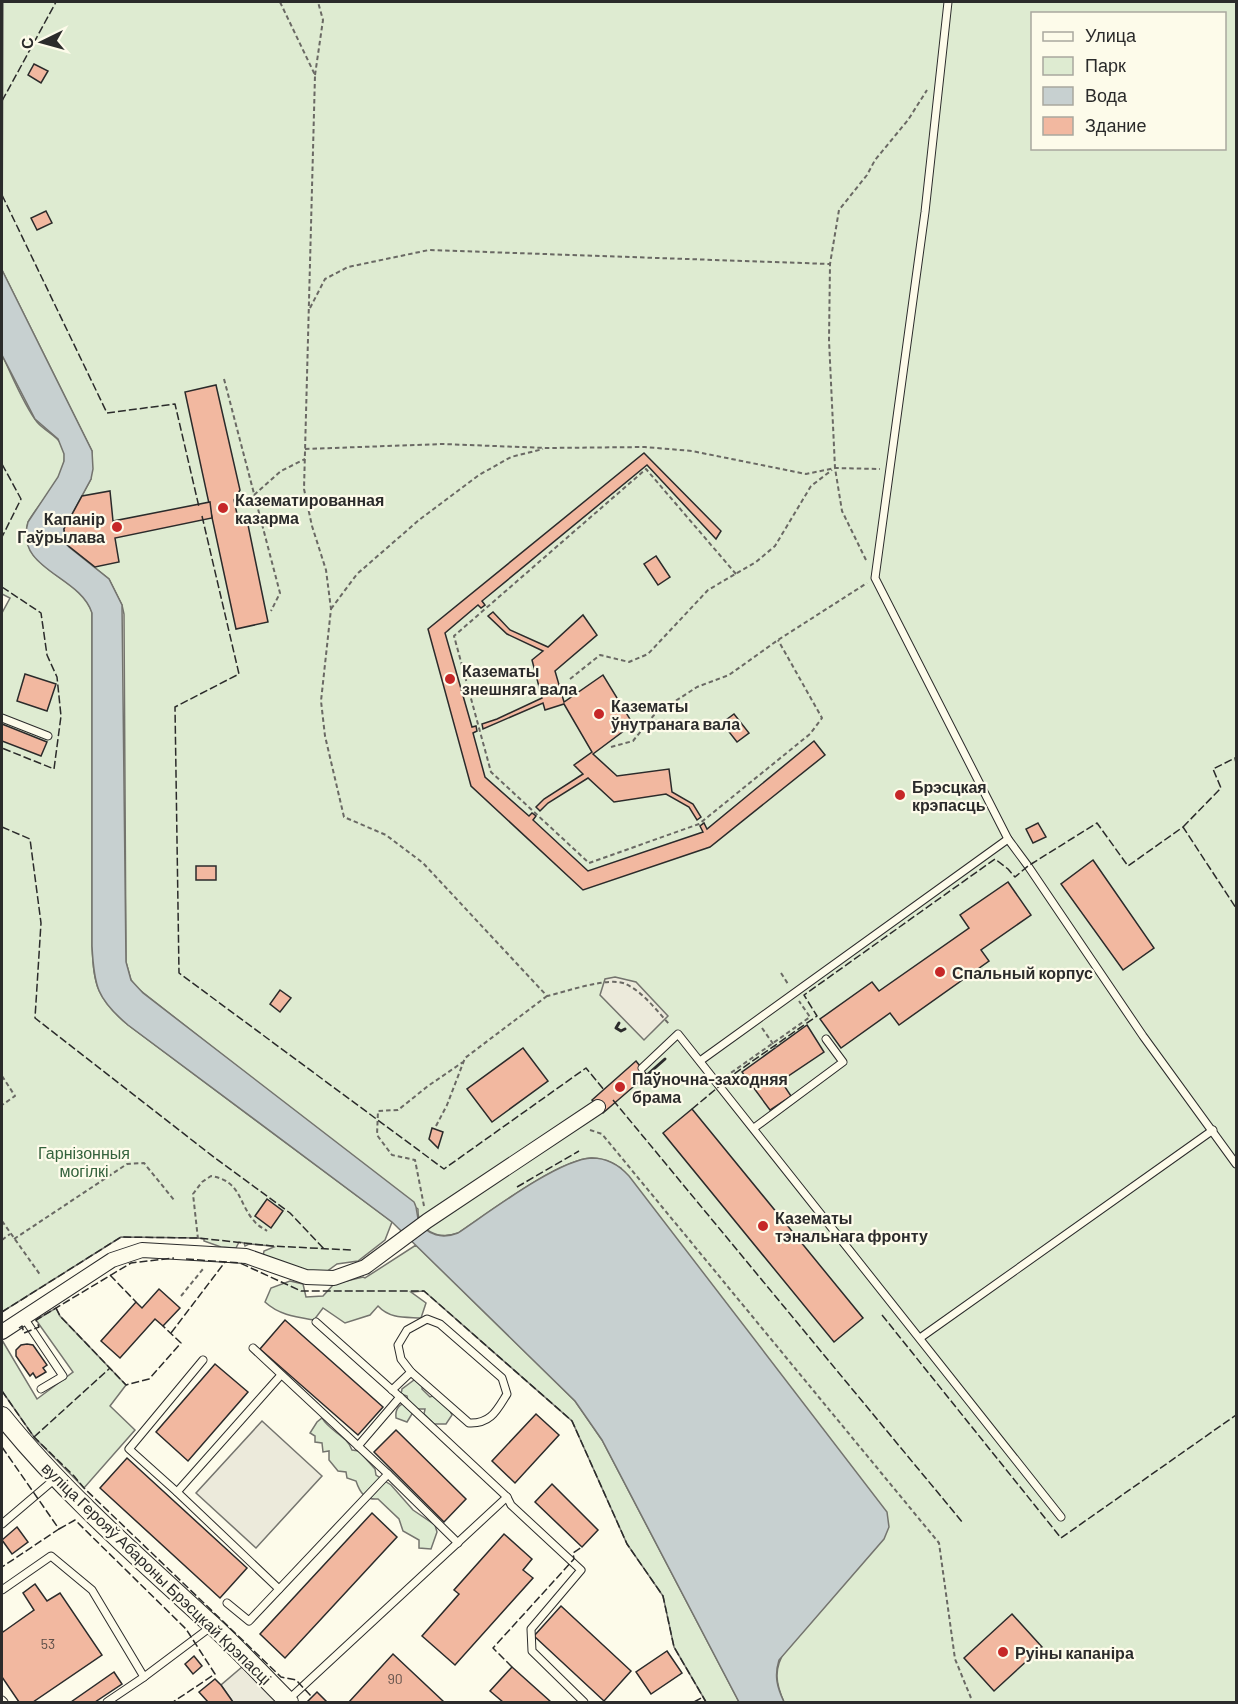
<svg xmlns="http://www.w3.org/2000/svg" width="1238" height="1704" font-family="Barlow,sans-serif">
<style>
.green{fill:#deebd1;stroke:#74746e;stroke-width:1.5;fill-rule:evenodd}
.parking{fill:#eceadb;stroke:#74746e;stroke-width:1.5}
.water{fill:#c7d0d0;stroke:#74746e;stroke-width:1.5}
.building{fill:#f2b8a0;stroke:#2b2b2b;stroke-width:1.5}
.lines{fill:none;stroke-linecap:round;stroke-linejoin:round}
.service-casing{stroke:#2b2b2b;stroke-width:9}
.minor-casing{stroke:#2b2b2b;stroke-width:16}
.secondary-casing{stroke:#2b2b2b;stroke-width:20}
.path{stroke:#6a6964;stroke-width:2;stroke-dasharray:4.5 3;stroke-linecap:butt}
.service{stroke:#fdfbea;stroke-width:7}
.minor{stroke:#fdfbea;stroke-width:14}
.secondary{stroke:#fdfbea;stroke-width:18}
.fence{stroke:#2b2b2b;stroke-width:1.5;stroke-dasharray:8 3;stroke-linecap:butt}
.wall{stroke:#2b2b2b;stroke-width:3}
.poi-dot{fill:#c62828;stroke:#fdfbea;stroke-width:2}
.labels{text-anchor:middle;dominant-baseline:central;stroke-width:4.5;stroke-linejoin:round;paint-order:stroke}
.number-label{font-size:14px;fill:#5d4e48}
.poi-label{font-size:16px;font-weight:bold;fill:#2b2b2b;stroke:#fdfbea;text-anchor:start}
.park-label{font-size:16px;fill:#34623c;stroke:#fdfbea}
.street-label{font-size:16px;fill:#2b2b2b;stroke:#fdfbea}
</style>
<rect width="100%" height="100%" fill="#fdfbea"/>
<g class="green">
<path d="M3 2H1236V1702H784C776 1684 773 1669 785 1651L621 1168C612 1162 602 1158 591 1158 557 1160 488 1213 458 1233 439 1240 417 1231 418 1209L136 987 131 980 126 962 124 614 122 605 109 579 69 547 64 539V529L91 479 92 451 2 270ZM1032 14H1224V148H1032Z"/>
<path d="M2 355C12 375 23 404 37 422 48 435 68 438 64 462 61 482 38 504 28 522 15 570 80 575 92 612V946C94 986 97 999 128 1025L392 1222 385 1240 358 1261 337 1264 326 1272H305L263 1256 264 1251 274 1247 272 1246 249 1244 245 1246 244 1243 239 1242 236 1248 221 1247 204 1241V1239L198 1238 121 1237 2 1312V613L10 598 2 594Z"/>
<path d="M416 1245 575 1401 602 1440 739 1702H706L674 1647 663 1596 627 1544 572 1421 424 1291 411 1292 426 1303 421 1318C405 1317 390 1319 378 1306L370 1315 345 1323 323 1308 314 1320C296 1317 279 1315 265 1302L271 1288 290 1281 303 1284 306 1297 323 1296 334 1284 363 1277 365 1278Z"/>
<polygon points="56,1308 60,1316 126,1385 110,1406 135,1430 84,1488 34,1437 2,1391 2,1340 37,1399 73,1372 36,1320"/>
<path d="M414 1380H423L422 1389 430 1397 436 1395 445 1401 452 1415 446 1424H434L424 1414 425 1409H415L407 1422 396 1418C395 1408 399 1405 408 1401L407 1396 401 1394 402 1389Z"/>
<path d="M322 1418C330 1432 347 1435 352 1450L359 1451 375 1469 376 1475 391 1485 413 1510 435 1525 437 1532 431 1549 419 1548V1540L403 1531 399 1519 378 1499C365 1500 360 1493 356 1481L347 1478 346 1472 338 1471 329 1460V1451L323 1452 322 1443 315 1442V1436L310 1433 317 1422Z"/>
</g>
<g class="parking">
<polygon points="615,977 636,982 668,1016 644,1040 600,995 605,979"/>
<polygon points="262,1421 322,1476 256,1548 196,1493"/>
<polygon points="242,1667 277,1702 233,1702 221,1685"/>
</g>
<path class="water" d="M2 270 92 451 93 469 91 479 64 529V539L69 547 109 579 122 605 126 962 131 980 143 993 414 1202C418 1209 416 1215 419 1221 427 1236 443 1239 458 1233 488 1213 559 1159 592 1158 608 1158 619 1165 629 1176L887 1512 889 1527 884 1539 779 1660C774 1676 777 1687 784 1702H739L602 1440 575 1401 392 1222 128 1025C97 999 94 986 92 946V613C80 575 14 570 28 522L58 477 64 461V454L58 439 35 419 2 355Z"/>
<g class="building">
<polygon points="34,64 48,71 41,83 28,75"/>
<polygon points="46,211 52,223 37,230 31,218"/>
<polygon points="216,385 240,490 234,500 237,514 247,520 268,622 236,629 185,392"/>
<polygon points="644,453 721,531 716,539 647,465 482,601 485,605 481,608 478,605 445,633 472,727 476,726 477,731 473,733 485,777 529,816 532,813 536,816 533,820 588,871 703,832 700,826 704,823 707,829 814,741 825,755 710,847 583,890 471,786 428,629"/>
<polygon points="110,491 113,521 210,502 212,518 115,538 119,562 95,567 66,544 64,529 82,496"/>
<polygon points="656,556 670,577 658,585 644,564"/>
<polygon points="493,612 510,630 548,647 583,615 597,635 555,671 564,702 603,675 633,724 593,754 617,776 669,769 672,792 693,804 701,817 697,820 689,807 666,794 614,802 588,778 548,803 540,811 536,807 544,799 583,774 574,765 592,752 564,704 545,710 543,703 483,729 482,724 497,719 542,698 532,660 543,651 507,634 488,616"/>
<polygon points="25,674 56,684 47,711 17,701"/>
<polygon points="734,714 749,733 737,742 722,723"/>
<polygon points="2,724 47,742 41,756 2,741"/>
<polygon points="1038,823 1046,837 1033,843 1026,829"/>
<polygon points="1093,860 1154,948 1123,970 1061,884"/>
<rect x="196" y="866" width="20" height="14"/>
<polygon points="1008,882 1031,915 981,950 989,961 899,1025 890,1013 841,1048 820,1019 872,982 879,991 969,928 960,915"/>
<polygon points="280,990 291,998 280,1012 270,1004"/>
<polygon points="807,1025 824,1052 781,1081 791,1096 770,1110 742,1072"/>
<polygon points="523,1048 548,1081 492,1122 467,1089"/>
<polygon points="636,1061 647,1075 603,1113 592,1100"/>
<polygon points="692,1109 863,1318 834,1342 663,1133"/>
<polygon points="432,1128 443,1132 438,1148 429,1139"/>
<polygon points="267,1199 283,1211 271,1228 255,1216"/>
<polygon points="159,1289 180,1308 163,1326 155,1319 120,1358 101,1341 136,1302 142,1308"/>
<polygon points="285,1320 383,1407 358,1435 260,1349"/>
<polygon points="27,1344 33,1345 47,1365 43,1368 46,1372 36,1378 33,1373 30,1376 16,1356 16,1350 21,1345"/>
<polygon points="215,1364 248,1392 188,1461 156,1432"/>
<polygon points="536,1414 559,1435 515,1483 492,1461"/>
<polygon points="396,1430 466,1499 444,1522 374,1452"/>
<polygon points="127,1458 247,1568 220,1598 100,1488"/>
<polygon points="552,1484 598,1530 582,1547 535,1502"/>
<polygon points="372,1513 397,1537 285,1658 260,1634"/>
<polygon points="17,1527 28,1542 12,1554 2,1540"/>
<polygon points="504,1534 532,1559 523,1570 533,1578 455,1665 422,1636 459,1594 454,1590"/>
<polygon points="35,1584 47,1601 60,1593 102,1655 33,1702 19,1702 2,1677 2,1630 3,1632 34,1610 23,1593"/>
<polygon points="561,1606 631,1671 604,1701 534,1636"/>
<polygon points="1012,1614 1042,1647 994,1691 964,1658"/>
<polygon points="667,1651 682,1673 651,1694 636,1672"/>
<polygon points="393,1654 444,1702 349,1702"/>
<polygon points="194,1656 202,1666 193,1674 185,1664"/>
<polygon points="512,1667 551,1702 503,1702 490,1691"/>
<polygon points="114,1672 122,1684 95,1702 71,1702"/>
<polygon points="215,1679 221,1685 233,1702 208,1702 199,1692"/>
<polygon points="317,1692 327,1702 307,1702"/>
</g>
<g class="lines">
<g class="service-casing">
<g id="service">
<polyline points="948,2 925,212 875,578 1008,839 1028,866 1143,1036 1236,1164"/>
<polyline points="2,718 48,736"/>
<polyline points="700,1061 1008,839"/>
<polyline points="642,1068 678,1034 1061,1517"/>
<polyline points="754,1128 843,1062 826,1039"/>
<polyline points="24,1318 63,1376 41,1389"/>
<path d="M427 1319 440 1324 502 1378 507 1394C497 1410 491 1424 469 1423L411 1372 401 1359 398 1345 407 1330Z"/>
<polyline points="920,1338 1213,1130"/>
<polyline points="253,1348 388,1474 458,1543"/>
<polyline points="203,1360 129,1449 177,1492 279,1589"/>
<polyline points="392,1390 411,1372"/>
<polyline points="358,1446 400,1397"/>
<polyline points="177,1492 281,1375"/>
<polyline points="507,1497 511,1505 581,1570 531,1629 532,1651 584,1702"/>
<polyline points="2,1524 56,1478"/>
<polyline points="2,1590 51,1556 92,1590 144,1677"/>
<polyline points="227,1603 249,1621 388,1474"/>
<polyline points="289,1699 507,1497 400,1397 316,1322"/>
<polyline points="2,1700 4,1702"/>
<polyline points="107,1702 144,1677 212,1626"/>
</g>
</g>
<g class="minor-casing">
<polyline id="minor" points="2,1332 112,1260 142,1250 246,1256 306,1277 334,1278 365,1267 427,1221 598,1107"/>
</g>
<g class="secondary-casing">
<path id="secondary" d="M2 1416C64 1493 139 1558 212 1625 239 1650 264 1677 289 1702"/>
</g>
<g class="path">
<path d="M280 2 315 75 304 489 312 526 326 570 331 609 321 701 325 736 344 817 386 835 423 863 547 996C566 992 608 976 626 984 644 993 657 1011 670 1025"/>
<polyline points="315,75 323,20 318,2"/>
<polyline points="310,308 325,279 348,267 429,250 830,264"/>
<polyline points="224,379 280,593 271,611"/>
<polyline points="305,449 443,444 546,448 645,447 692,451 806,474 835,468 880,469"/>
<polyline points="254,495 281,471 305,459"/>
<polyline points="866,560 842,511 835,468 829,340 830,264 839,210 867,175 875,160 908,120 927,90"/>
<polyline points="736,574 646,469 454,636 491,772 589,863 699,824 810,734 822,718 778,640"/>
<polyline points="331,609 357,574 419,520 479,475 511,457 543,449"/>
<polyline points="570,679 600,655 629,662 648,654 708,590 756,562 775,546 811,486 832,470"/>
<polyline points="611,747 633,741 654,715 697,687 729,675 778,640 867,583"/>
<polyline points="781,973 788,984"/>
<polyline points="762,1028 776,1048"/>
<polyline points="2,1076 15,1096 2,1105"/>
<polyline points="725,1077 810,1017 799,1001"/>
<polyline points="436,1126 447,1105 465,1058 547,996"/>
<polyline points="590,1130 602,1134 939,1543 955,1659 971,1698"/>
<polyline points="424,1206 415,1160 392,1155 377,1135 378,1111 398,1110 428,1086 463,1062"/>
<polyline points="2,1221 41,1276"/>
<polyline points="14,1239 127,1164 144,1163 174,1200"/>
<path d="M198 1239 193 1194 202 1182 211 1176C242 1181 238 1204 255 1222 258 1226 263 1228 267 1231"/>
<polyline points="2,1240 10,1234"/>
<polyline points="181,1296 203,1269"/>
</g>
<use href="#service" class="service"/>
<use href="#minor" class="minor"/>
<use href="#secondary" class="secondary"/>
<g class="fence">
<polyline points="2,101 56,2"/>
<polyline points="2,195 107,413 175,404 199,507"/>
<polyline points="2,464 21,499 2,537"/>
<polyline points="202,516 239,674 175,707 179,973 444,1169 586,1068 605,1091"/>
<polyline points="2,587 41,613 47,655 57,677 61,716 54,769 2,748"/>
<polyline points="2,827 30,839 41,923 35,1018 215,1158 290,1213 325,1250"/>
<polyline points="1183,827 1221,788 1213,769 1235,758 1236,763"/>
<polyline points="613,1100 963,1523"/>
<polyline points="692,1109 734,1074 817,1016 804,995 995,859 1008,869 1015,877 1028,866 1097,823 1128,866 1183,827 1236,908"/>
<polyline points="517,1187 579,1151"/>
<polyline points="186,1259 240,1263 301,1291 424,1291 572,1421 627,1544 663,1596 674,1647 706,1702"/>
<polyline points="110,1275 136,1302"/>
<polyline points="56,1308 60,1316 126,1385 149,1379 181,1343 163,1326"/>
<polyline points="2,1312 121,1237 198,1238 272,1246 351,1250"/>
<polyline points="882,1315 1061,1538 1236,1415"/>
<polyline points="19,1328 22,1326 24,1333 39,1327 36,1320 131,1263 174,1258"/>
<polyline points="171,1333 225,1262"/>
<polyline points="2,1391 34,1437 74,1476 84,1488 281,1677 296,1680 312,1697"/>
<polyline points="34,1437 110,1368"/>
<polyline points="2,1447 59,1529 2,1567"/>
<polyline points="59,1529 75,1520 186,1629 215,1674 173,1702"/>
<polyline points="512,1667 493,1648 574,1559 573,1553 582,1547"/>
<polyline points="694,1702 703,1697"/>
</g>
<g class="wall">
<polyline points="619,1023 616,1028 621,1031 625,1029"/>
<polyline points="647,1075 665,1059"/>
</g>
</g>
<g class="poi-dot">
<circle cx="223" cy="508" r="6"/>
<circle cx="117" cy="527" r="6"/>
<circle cx="450" cy="679" r="6"/>
<circle cx="599" cy="714" r="6"/>
<circle cx="900" cy="795" r="6"/>
<circle cx="940" cy="972" r="6"/>
<circle cx="620" cy="1087" r="6"/>
<circle cx="763" cy="1226" r="6"/>
<circle cx="1003" cy="1652" r="6"/>
</g>
<g class="labels">
<g class="number-label">
<text x="48" y="1643">53</text>
<text x="395" y="1678">90</text>
</g>
<g class="poi-label">
<text x="235" y="499">Казематированная<tspan x="235" dy="18">казарма</tspan></text>
<text x="105" y="518" text-anchor="end">Капанір<tspan x="105" dy="18">Гаўрылава</tspan></text>
<text x="462" y="670">Казематы<tspan x="462" dy="18">знешняга вала</tspan></text>
<text x="611" y="705">Казематы<tspan x="611" dy="18">ўнутранага вала</tspan></text>
<text x="912" y="786">Брэсцкая<tspan x="912" dy="18">крэпасць</tspan></text>
<text x="952" y="972">Спальный корпус</text>
<text x="632" y="1078">Паўночна-заходняя<tspan x="632" dy="18">брама</tspan></text>
<text x="775" y="1217">Казематы<tspan x="775" dy="18">тэнальнага фронту</tspan></text>
<text x="1015" y="1652">Руіны капаніра</text>
</g>
<g class="park-label">
<text x="84" y="1152">Гарнізонныя<tspan x="84" dy="18">могілкі</tspan></text>
</g>
<g class="street-label">
<text transform="translate(157 1573) rotate(44)">вуліца Герояў Абароны Брэсцкай Крэпасці</text>
</g>
</g>
<rect width="1238" height="1704" fill="none" stroke="#2b2b2b" stroke-width="6"/>
<rect x="1031" y="12" width="195" height="138" fill="#fdfbea" stroke="#a9a89e" stroke-width="1.5"/>
<rect x="1043" y="32" width="30" height="9" fill="#fdfbea" stroke="#a9a89e" stroke-width="1.5"/>
<text x="1085" y="42" font-size="18" fill="#2b2b2b">Улица</text>
<rect x="1043" y="57" width="30" height="18" fill="#deebd1" stroke="#a9a89e" stroke-width="1.5"/>
<text x="1085" y="72" font-size="18" fill="#2b2b2b">Парк</text>
<rect x="1043" y="87" width="30" height="18" fill="#c7d0d0" stroke="#a9a89e" stroke-width="1.5"/>
<text x="1085" y="102" font-size="18" fill="#2b2b2b">Вода</text>
<rect x="1043" y="117" width="30" height="18" fill="#f2b8a0" stroke="#a9a89e" stroke-width="1.5"/>
<text x="1085" y="132" font-size="18" fill="#2b2b2b">Здание</text>
<g transform="translate(42 42) rotate(265)" stroke="#fdfbea" stroke-width="4.5" paint-order="stroke">
<path d="M0-4.5L10 22L0 15L-10 22Z" fill="#2b2b2b"/>
<text y="-9" font-size="16" font-weight="bold" text-anchor="middle" fill="#2b2b2b">С</text>
</g>
</svg>
